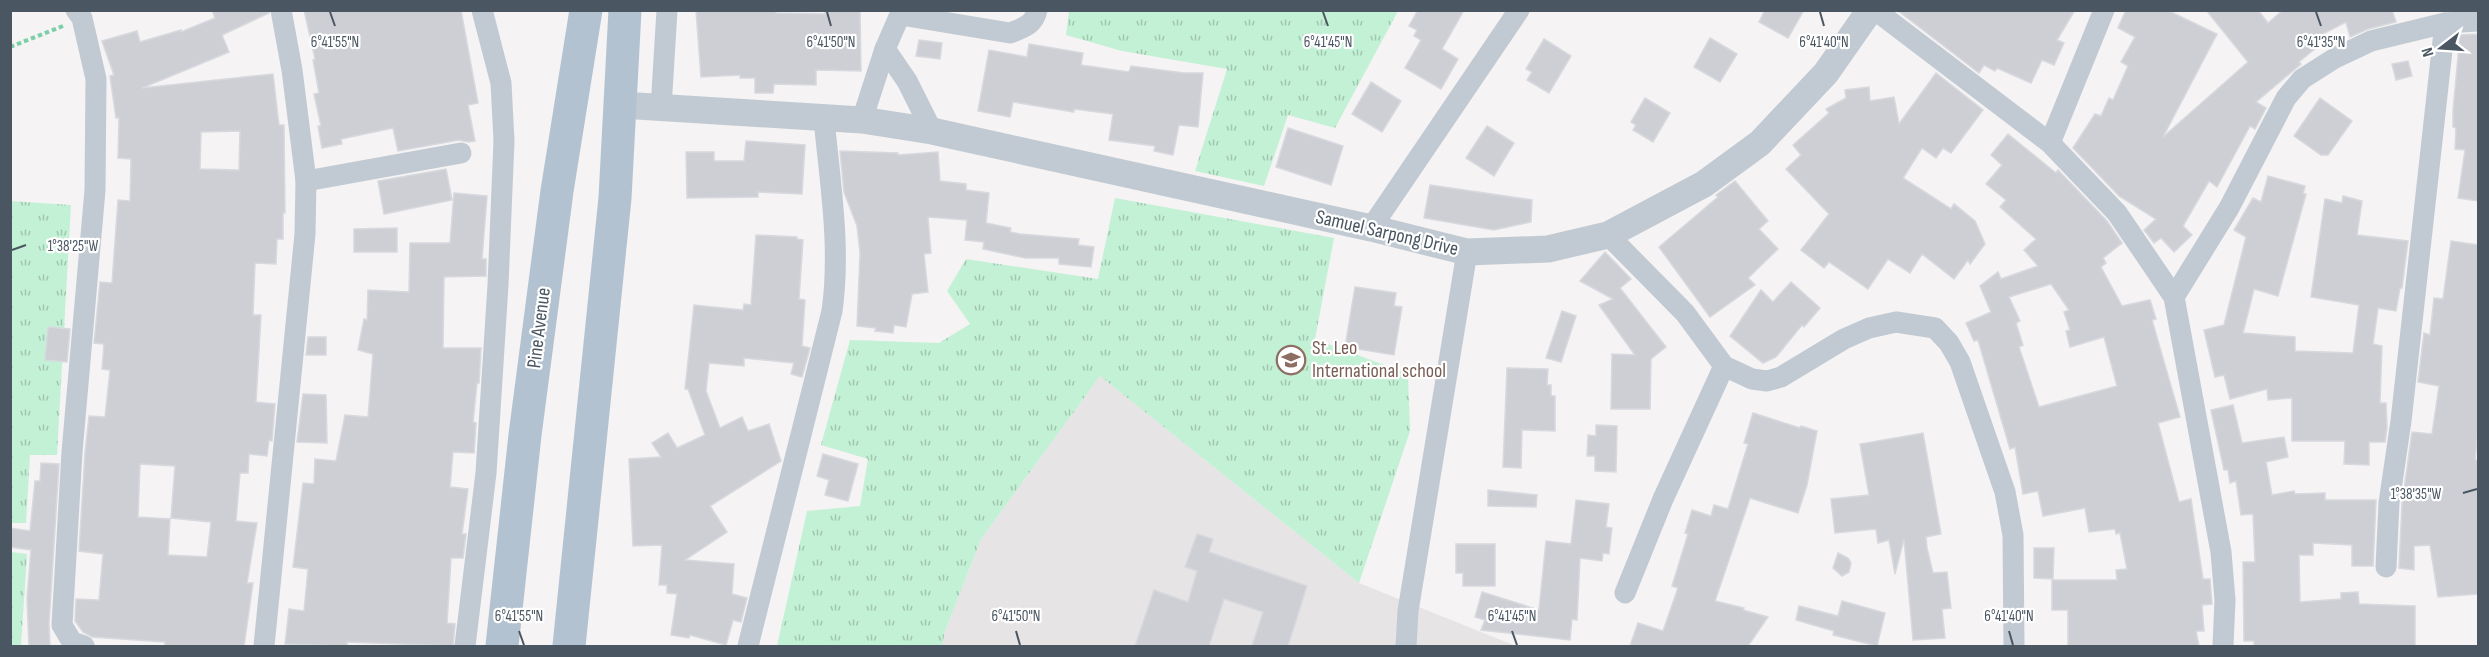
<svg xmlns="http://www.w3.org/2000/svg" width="2489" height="657" font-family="'Sofia Sans Condensed',sans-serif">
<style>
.education{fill:#e6e4e5}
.grass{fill:url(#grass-tufts)}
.building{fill:#cdcfd5;stroke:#d7d9de;stroke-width:1.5;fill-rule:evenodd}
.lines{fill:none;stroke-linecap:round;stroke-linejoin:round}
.path{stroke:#7ad0a6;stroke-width:4;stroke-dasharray:4.5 3;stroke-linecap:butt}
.minor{stroke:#c1cad2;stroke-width:21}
.tertiary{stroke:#c1cad2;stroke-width:27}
.primary{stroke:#b3c2d1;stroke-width:33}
.ticks{fill:none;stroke:#4a5661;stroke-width:2}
.labels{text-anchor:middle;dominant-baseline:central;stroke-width:4.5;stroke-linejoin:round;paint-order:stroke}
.street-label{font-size:20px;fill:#4a5661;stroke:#fff}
.education-label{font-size:20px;fill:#785e54;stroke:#fff;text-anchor:start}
.ticks-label{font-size:15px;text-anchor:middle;fill:#4a5661;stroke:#fff;stroke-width:4.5;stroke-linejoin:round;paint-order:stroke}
</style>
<defs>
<pattern id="grass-tufts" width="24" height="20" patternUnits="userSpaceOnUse" patternTransform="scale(1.5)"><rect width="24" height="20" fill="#c3f1d5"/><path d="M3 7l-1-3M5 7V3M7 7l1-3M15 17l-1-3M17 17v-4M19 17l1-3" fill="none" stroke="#a0c6b0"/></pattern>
</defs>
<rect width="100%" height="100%" fill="#f5f3f3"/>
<polygon class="education" points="1100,376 1359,583 1516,646 942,646 945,631 981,539"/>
<g class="grass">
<polygon points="1069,11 1069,10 1398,11 1335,128 1288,115 1264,186 1195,171 1227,69 1122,51 1066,35"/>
<polygon points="1115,198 1334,238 1315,339 1408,374 1410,431 1359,583 1100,376 981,539 945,631 942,646 777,646 807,511 860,506 868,459 821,445 850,340 939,343 970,324 947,291 966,259 1098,279"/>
<polygon points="10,201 71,205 57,455 30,455 26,523 10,523"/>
<polygon points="11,552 27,554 21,646 11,646"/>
</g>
<g class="building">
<path d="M212 10H269V13L222 35 229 52 142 88 273 74 279 125H284L285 213H283V239H277L276 264 255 263 253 315H261L256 402 275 404 272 441 269 440 267 456 249 454 248 473H240L236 521 257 523 247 583H253L244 646H165V642L92 637 83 632 75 621 76 599 99 600 103 554 79 551 85 453 89 416 105 417 110 370 102 369 104 344 94 343 100 282 112 283 118 200 130 201 131 159 118 158 119 118H116L110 76 114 75 102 41 137 31 140 42 181 30V32L215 18ZM240 131 239 170 200 169 201 132ZM140 464 175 466 171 518 211 522 207 557 168 555 170 519 138 517Z"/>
<polygon points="304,10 461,10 478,103 468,105 475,141 468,142 459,140 398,151 393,128 341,139 342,144 322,148 318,126 321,126 314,94 319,93 313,60 315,59"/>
<polygon points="696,10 776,10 776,13 825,14 825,10 860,10 861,71 816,70 816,85 774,84 773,93 755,93 755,78 740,78 740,75 701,77"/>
<polygon points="1418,10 1464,10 1442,49 1458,59 1441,89 1405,68 1421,40 1414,36 1417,30 1409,26"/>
<polygon points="1765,10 1804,10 1788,38 1759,22"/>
<polygon points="1897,10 2075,10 2057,40 2064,43 2054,65 2042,60 2031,83 1997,68 1995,71 1984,65 1979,73"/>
<polygon points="2126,10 2167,10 2217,34 2163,137 2248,62 2206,10 2258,10 2268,23 2283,10 2392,10 2396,22 2368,29 2350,37 2346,22 2311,40 2317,47 2299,62 2301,64 2256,102 2266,108 2255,129 2250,126 2217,187 2209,181 2183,226 2192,235 2174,252 2161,238 2154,243 2144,230 2156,219 2119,196 2073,148 2095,114 2101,116 2109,98 2113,100 2128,66 2121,62 2135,37 2118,28"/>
<polygon points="2478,34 2478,201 2458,198 2465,150 2455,149 2456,128 2453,127 2453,111 2460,35"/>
<polygon points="1710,38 1737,54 1720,82 1694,67"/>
<polygon points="1544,39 1571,56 1549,93 1527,80 1532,72 1526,69"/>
<polygon points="919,40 942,43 940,59 916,56"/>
<polygon points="1029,44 1083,53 1081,65 1129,72 1131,66 1184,73 1203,73 1198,127 1179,125 1173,155 1154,151 1155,146 1109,140 1113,114 1074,109 1074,112 1013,102 1010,117 978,111 989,50 1027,57"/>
<polygon points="2408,61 2412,76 2396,80 2392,64"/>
<polygon points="1936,73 1983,110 1951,153 1943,148 1936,158 1922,148 1903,178 1951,209 1954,204 1975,221 1985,244 1970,264 1968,260 1954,279 1922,254 1910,273 1888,259 1868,289 1829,262 1824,268 1801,250 1829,214 1786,169 1801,155 1793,145 1829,113 1826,109 1846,98 1845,90 1869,87 1870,101 1894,97 1899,124"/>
<polygon points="1371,82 1401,101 1382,132 1352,114"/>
<polygon points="1645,98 1670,113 1653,142 1633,130 1636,125 1631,122"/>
<polygon points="2320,98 2352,121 2328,155 2321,155 2294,136"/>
<polygon points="1487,126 1514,143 1494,176 1466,158"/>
<polygon points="1288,128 1343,146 1331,185 1276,167"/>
<path d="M2008 134 2056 173 2058 170 2107 221 2122 243 2103 258 2106 263 2101 267 2122 306 2150 300 2156 319 2152 320 2180 417 2158 423 2179 502 2191 499 2203 579H2210L2212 604 2202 605 2204 631H2196L2199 646H2068V610H2052V580H2117L2116 570 2127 569 2120 533 2116 534 2115 529 2089 532 2085 508 2043 516 2038 491 2023 494 2015 447 2010 449 1978 340 1974 341 1966 323 1991 312 1980 286 1998 272 2001 279 2038 266 2024 250 2036 239 2000 207 2006 200 1986 184 2002 165 1991 155ZM2051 284 2069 310 2064 312 2070 330 2066 331 2070 347 2104 337 2117 386 2039 407 2019 347 2023 345 2016 323 2020 321 2009 297Z"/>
<polygon points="746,141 805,145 802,194 758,192 758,197 687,198 686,152 714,152 714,161 744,161"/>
<polygon points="840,151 898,153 898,155 938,152 940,181 966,184 966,190 989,193 986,223 1011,228 1010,232 1020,234 1079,239 1078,245 1094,247 1091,267 1059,264 1059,258 1025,258 983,249 984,242 965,240 967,220 928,217 931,253 924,254 928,292 912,294 906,327 894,325 893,333 875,331 876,328 857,326 860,253 857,226 844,192"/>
<polygon points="446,169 452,200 384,214 378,181"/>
<polygon points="2268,176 2305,186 2303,194 2306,194 2278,296 2254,289 2243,333 2295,337 2295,351 2353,353 2359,305 2311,297 2325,199 2342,203 2343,196 2362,201 2357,235 2408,241 2402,288 2400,288 2396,311 2378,308 2373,344 2382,346 2380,403 2386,403 2387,428 2385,442 2369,442 2369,465 2344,464 2345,441 2292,441 2292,398 2268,400 2267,389 2230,399 2224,375 2215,377 2204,330 2224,325 2246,237 2234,230 2253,198 2261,202"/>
<polygon points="1735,181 1768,221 1759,229 1778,249 1748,278 1755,285 1710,317 1659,247 1718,197 1716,195"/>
<polygon points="1430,185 1532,200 1531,222 1494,230 1424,218"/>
<polygon points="454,193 487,196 482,259 486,259 486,276 444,277 443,348 481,348 479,383 477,383 473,422 476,423 474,453 453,452 450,487 468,489 462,534 466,534 463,558 451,558 447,623 455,624 453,646 347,642 347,646 285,644 289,609 304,611 308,569 293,567 303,483 314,484 315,459 336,461 345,415 368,417 373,354 358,350 364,319 367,320 368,290 409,292 410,243 450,243"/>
<polygon points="397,228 397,252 354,252 354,229"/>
<polygon points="756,235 797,237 797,239 803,240 799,299 805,300 802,346 810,348 802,377 791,374 794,363 744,358 744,366 709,363 706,391 720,428 742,417 748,431 769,424 781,461 710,506 727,532 685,560 734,564 732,594 747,598 741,622 733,620 726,645 690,635 689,638 671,635 677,594 667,593 667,585 659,585 662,545 633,546 629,459 661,457 652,443 668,433 677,448 705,435 688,389 685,389 694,305 743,310 744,304 751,305"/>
<polygon points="2451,241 2478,245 2478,431 2475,460 2478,460 2478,594 2438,597 2430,545 2414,546 2414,570 2399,568 2402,504 2412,432 2432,434 2439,386 2418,382 2424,333 2430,335 2434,298 2443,299"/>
<polygon points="1605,252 1631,279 1620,288 1666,347 1651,359 1650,409 1611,409 1612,354 1635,355 1599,305 1613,299 1580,281"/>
<polygon points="1791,282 1820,308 1804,327 1802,325 1776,357 1763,363 1730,336 1761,290 1773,302"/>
<polygon points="1355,287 1396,293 1394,306 1402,307 1394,355 1345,347"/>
<polygon points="1562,311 1576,316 1561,362 1546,358"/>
<polygon points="48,327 70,329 67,362 45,360"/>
<polygon points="308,337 326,337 326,355 306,355"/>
<polygon points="1507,368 1548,369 1547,385 1551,385 1551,396 1555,396 1555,431 1522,430 1521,468 1503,467"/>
<polygon points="303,394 326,395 327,443 297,442"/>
<polygon points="2233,405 2242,443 2284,437 2288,457 2266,462 2272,495 2294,491 2295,494 2325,493 2325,500 2376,500 2373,566 2352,566 2352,545 2313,543 2313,555 2299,555 2300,602 2341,599 2341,593 2358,592 2359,604 2415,606 2415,646 2254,646 2254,641 2244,641 2243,562 2255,562 2253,514 2241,515 2236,481 2230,483 2228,470 2224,470 2211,410"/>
<polygon points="1753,413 1800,428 1801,426 1817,431 1807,485 1798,513 1750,498 1715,601 1744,608 1743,610 1768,617 1748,646 1630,646 1638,623 1663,631 1678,588 1672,586 1688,534 1685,533 1692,510 1711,516 1714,505 1728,509 1748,444 1744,443"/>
<polygon points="1596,425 1617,426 1616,472 1595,471 1595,456 1587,456 1588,435 1596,436"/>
<polygon points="1923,433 1941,534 1926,537 1927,548 1933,573 1947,572 1951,608 1942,609 1945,638 1913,640 1904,539 1895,574 1889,540 1878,543 1876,529 1835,533 1831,499 1869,495 1860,444"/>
<polygon points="823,454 858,464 848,501 825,495 829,480 817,476"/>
<polygon points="41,463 59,464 49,624 50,646 29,646 27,599 31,550 10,547 10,528 30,531 35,481 40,481"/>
<polygon points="1488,490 1537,495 1536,507 1488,506"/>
<polygon points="1576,500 1609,504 1606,527 1612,528 1609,554 1603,553 1602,561 1580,558 1577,620 1572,619 1570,640 1481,630 1485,620 1475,617 1482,592 1539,610 1546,541 1571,544"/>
<polygon points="1197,534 1213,539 1209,552 1307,586 1288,646 1252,646 1263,612 1224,599 1209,646 1135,646 1154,590 1188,602 1197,571 1185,567"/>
<polygon points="1456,544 1495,544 1495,586 1463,586 1463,573 1456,573"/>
<polygon points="2034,548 2054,548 2053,579 2034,578"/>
<polygon points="1838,553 1848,558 1851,563 1849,572 1842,576 1833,568"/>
<polygon points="1842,601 1885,613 1877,646 1833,635 1834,631 1796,620 1799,606 1838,616"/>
</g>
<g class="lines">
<polyline class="path" points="10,47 63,26"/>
<g class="minor">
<polyline points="76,10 82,18 96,79 95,190 72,452 62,625 72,642 84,646"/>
<polyline points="1875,10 2050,143 2117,213 2174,297"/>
<path d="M901 15 1010 33C1023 28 1034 25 1037 10"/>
<polyline points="885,49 907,81 932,131"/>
<polyline points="661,108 667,10"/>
<polyline points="862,120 885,49 902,10"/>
<polyline points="2050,143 2104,10"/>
<polyline points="306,181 461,153"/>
<polyline points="1371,228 1519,10"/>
<polyline points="1608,235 1685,313 1724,366 1752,379 1767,381 1781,377 1844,339 1869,328 1896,322 1935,328 1949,343 1960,362 2005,492 2013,535 2014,646"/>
<polyline points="2386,567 2389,503 2401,421 2445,23"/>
<polyline points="1625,593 1663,499 1724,366"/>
<polyline points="264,646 305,234 306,181 292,70 281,10"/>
<polyline points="465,646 486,473 498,285 504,141 501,83 482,10"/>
<path d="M748 646 832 311C841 247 830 183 824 119"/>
<polyline points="1406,646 1408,611 1467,252"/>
<polyline points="2223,646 2225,600 2221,552 2174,297 2229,208 2286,98 2302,79 2335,58 2371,41 2445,23 2478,21"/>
</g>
<polyline class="tertiary" points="621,105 862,120 932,131 1371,228 1467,252 1548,249 1608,235 1704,184 1760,143 1826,73 1870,10"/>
<g class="primary">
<polyline points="502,646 525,435 557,191 586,10"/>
<polyline points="569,646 615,198 625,10"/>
</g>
</g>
<path class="ticks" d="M330 12 335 26M827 12 831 26M1323 12 1328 26M1820 12 1824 26M2316 12 2321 26M12 250 26 245M2463 493 2477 489M519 631 524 645M1016 631 1020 645M1512 631 1517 645M2009 631 2013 645"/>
<defs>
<g id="school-ring" transform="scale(1.5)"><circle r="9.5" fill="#fff" stroke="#8d6e63" stroke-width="1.5"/><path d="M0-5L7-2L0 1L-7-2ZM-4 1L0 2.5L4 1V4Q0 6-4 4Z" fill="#8d6e63"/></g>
</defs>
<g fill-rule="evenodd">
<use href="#school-ring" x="1291" y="360"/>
</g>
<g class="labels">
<g class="street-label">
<text transform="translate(1387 233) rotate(13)">Samuel Sarpong Drive</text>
<text transform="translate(539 328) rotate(-83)">Pine Avenue</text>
</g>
<g class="education-label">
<text x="1312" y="348">St. Leo<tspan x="1312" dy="23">International school</tspan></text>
</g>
</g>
<g class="ticks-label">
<text x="335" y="47">6°41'55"N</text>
<text x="831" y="47">6°41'50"N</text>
<text x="1328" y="47">6°41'45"N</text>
<text x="1824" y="47">6°41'40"N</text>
<text x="2321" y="47">6°41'35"N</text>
<text x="73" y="251">1°38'25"W</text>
<text x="2416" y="499">1°38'35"W</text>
<text x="519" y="621">6°41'55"N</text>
<text x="1016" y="621">6°41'50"N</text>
<text x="1512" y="621">6°41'45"N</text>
<text x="2009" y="621">6°41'40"N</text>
</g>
<rect width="2489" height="657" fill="none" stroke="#4a5661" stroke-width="24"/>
<g transform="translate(2441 48) rotate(253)" stroke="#ffffff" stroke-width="4.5" paint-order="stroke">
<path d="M0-4.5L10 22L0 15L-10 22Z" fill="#4a5661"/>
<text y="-9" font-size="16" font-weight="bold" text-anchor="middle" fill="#4a5661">N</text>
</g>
</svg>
